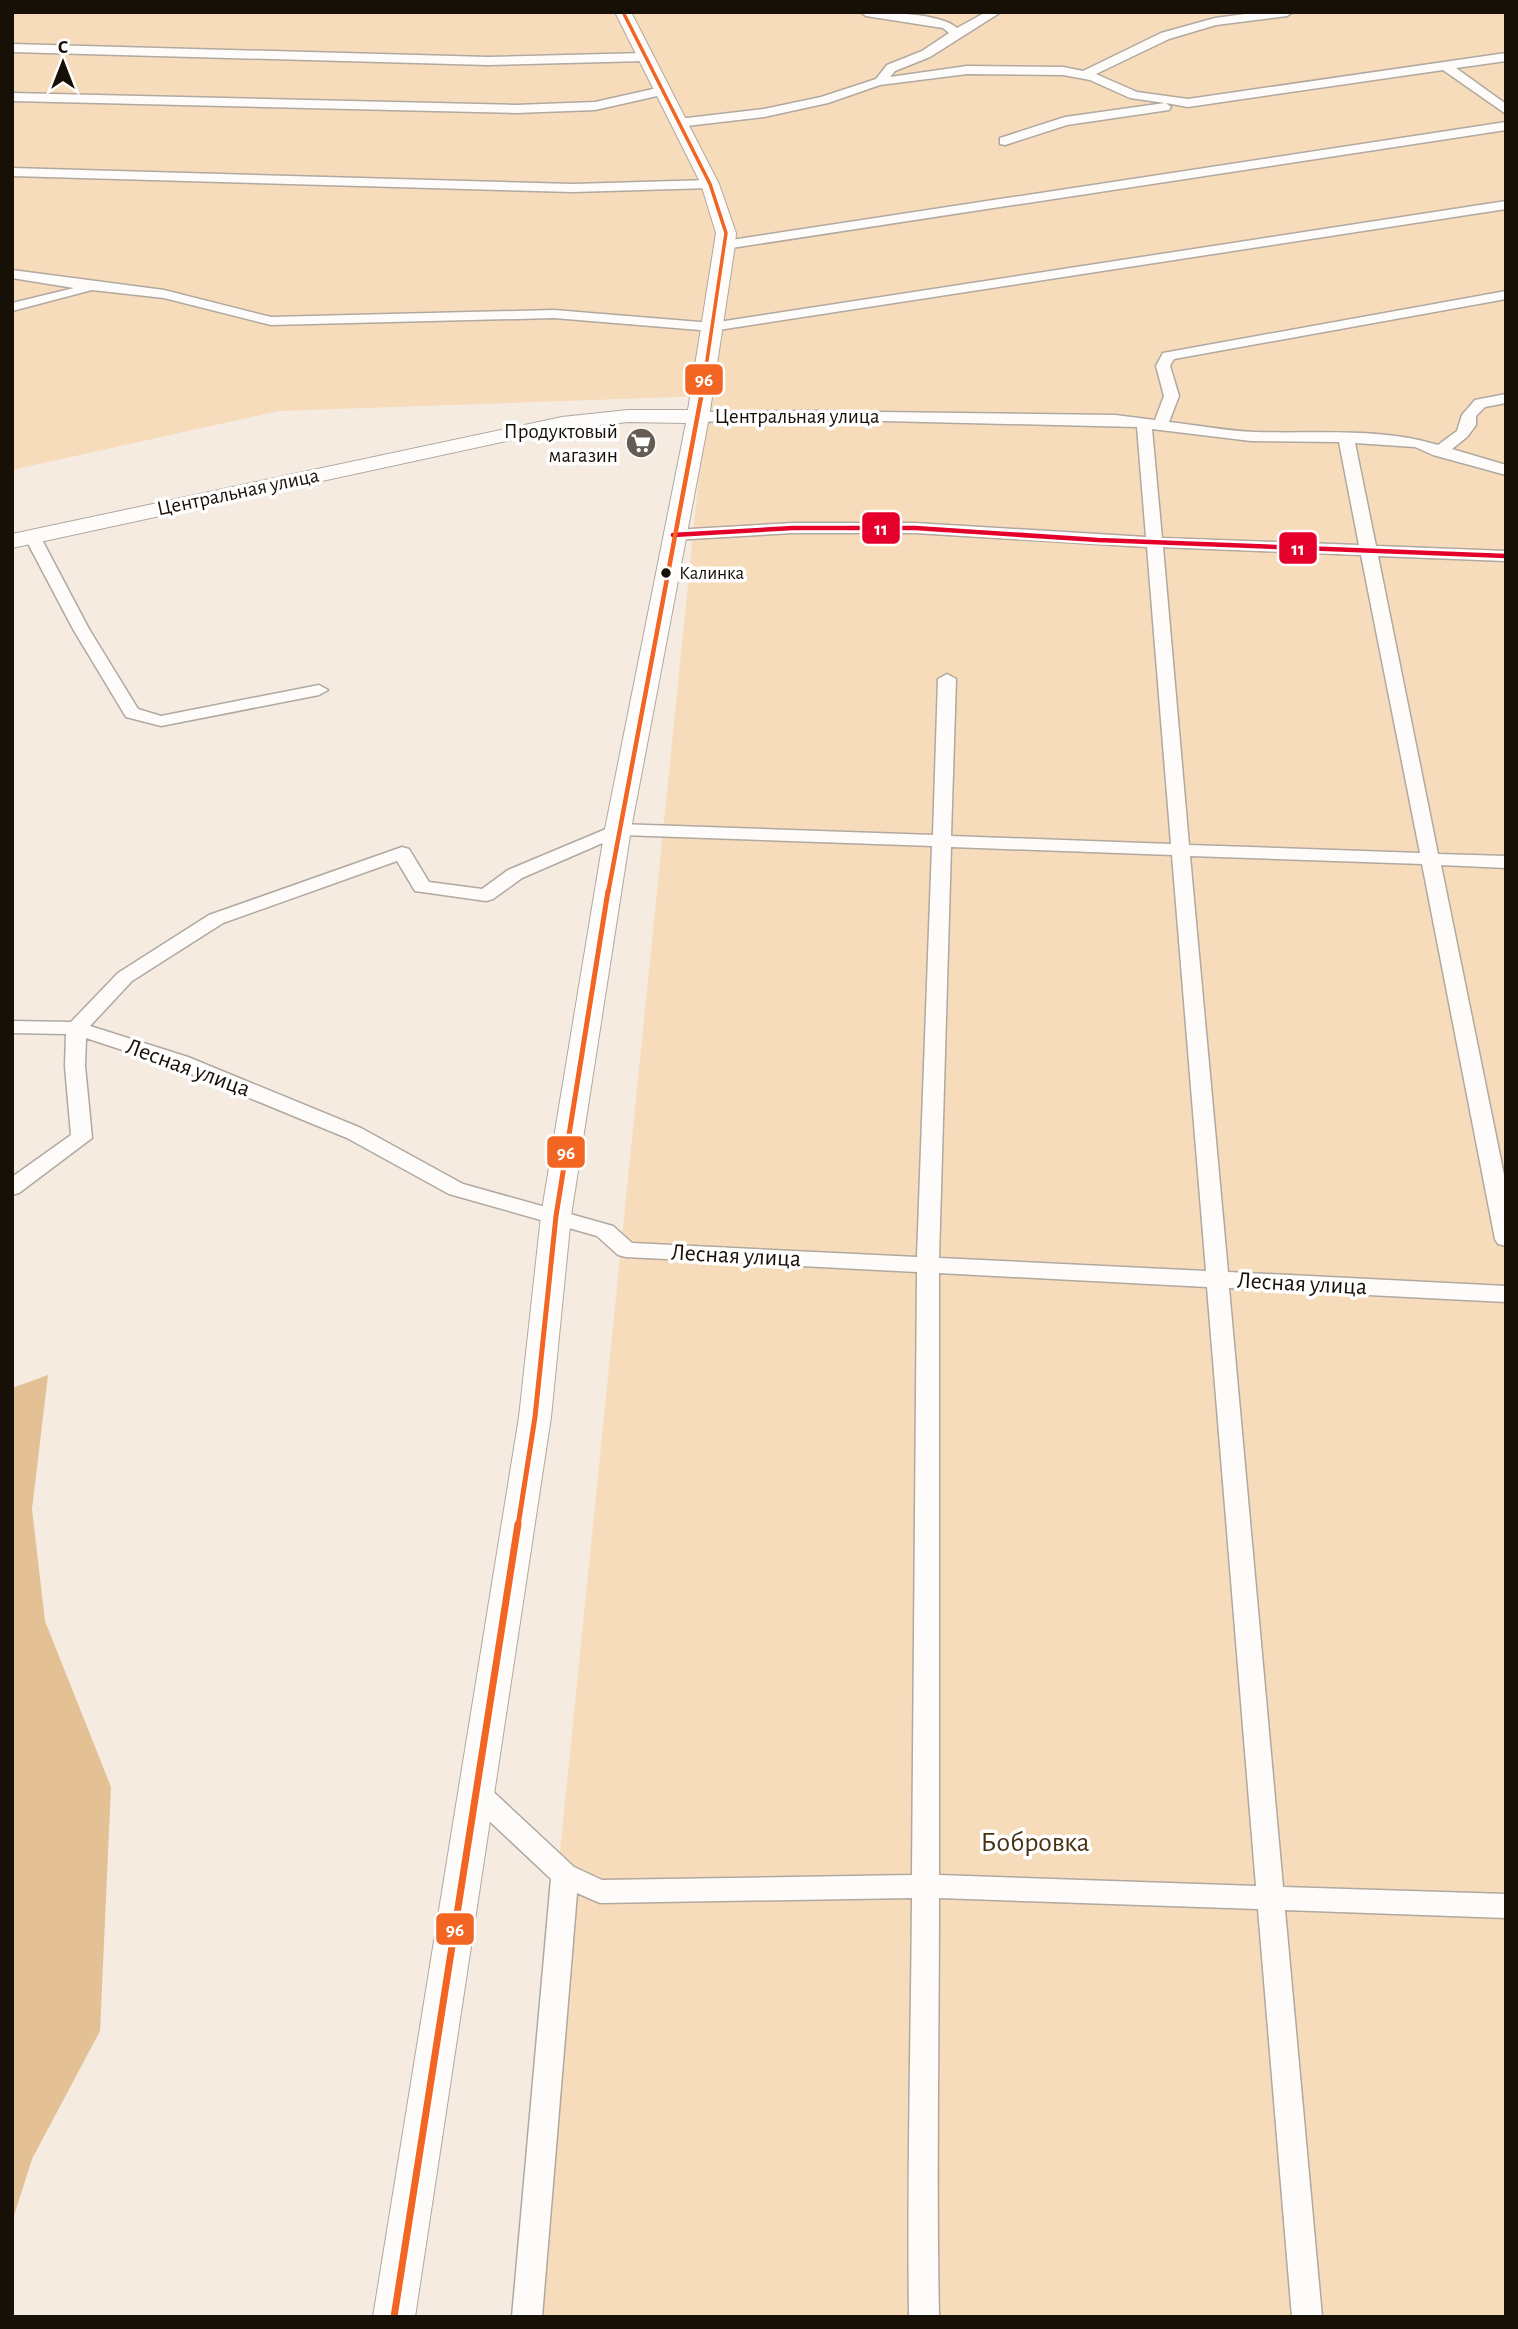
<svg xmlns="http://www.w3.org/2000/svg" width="1518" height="2329" font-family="'Alegreya Sans',sans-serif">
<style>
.green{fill:#f7dcbb}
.forest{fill:#e3c195}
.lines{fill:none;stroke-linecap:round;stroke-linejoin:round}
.street-casing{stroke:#b1a89f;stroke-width:3}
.secondary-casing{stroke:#b1a89f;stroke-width:2}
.street{fill:#fefcfa;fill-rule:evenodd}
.secondary{fill:#fefcfa;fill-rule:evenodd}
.bus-1-casing{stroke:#fff;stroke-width:9}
.bus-2-far3-casing{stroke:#fff;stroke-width:7}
.bus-2-far2-casing{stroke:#fff;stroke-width:9}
.bus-2-far1-casing{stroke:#fff;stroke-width:10}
.bus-2-casing{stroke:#fff;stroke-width:12}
.bus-1{stroke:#e4002b;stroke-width:4.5}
.bus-2-far3{stroke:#f26522;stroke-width:3.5}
.bus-2-far2{stroke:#f26522;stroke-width:4.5}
.bus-2-far1{stroke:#f26522;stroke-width:5}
.bus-2{stroke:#f26522;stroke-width:7}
.bus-dot{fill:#171007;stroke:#fff;stroke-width:2.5}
.labels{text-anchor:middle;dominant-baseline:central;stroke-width:7;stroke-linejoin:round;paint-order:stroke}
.far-bus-label{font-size:19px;fill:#171007;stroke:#fff;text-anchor:start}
.far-street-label{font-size:21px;fill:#171007;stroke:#fff}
.far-poi-label{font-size:21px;fill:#171007;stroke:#fff;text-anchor:end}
.street-label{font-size:24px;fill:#171007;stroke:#fff}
.near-park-label{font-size:28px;fill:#493213;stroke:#fff}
.line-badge{stroke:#fff;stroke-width:2.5}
.badge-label{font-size:19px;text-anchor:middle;font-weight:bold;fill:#fff}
</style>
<rect width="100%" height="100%" fill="#f5ebe0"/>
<polygon class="green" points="12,12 1506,12 1506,2317 513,2317 707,396 279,411 12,470"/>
<polygon class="forest" points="48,1375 32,1509 45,1621 111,1787 100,2031 32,2159 12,2222 12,1388"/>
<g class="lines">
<g class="street-casing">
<g id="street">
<path d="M860 12C883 12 941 13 957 28L986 12H1001L930 57 895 71 890 77 967 66 1063 67 1083 71 1161 33 1215 18 1260 12H1293L1287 16 1216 25 1169 39 1096 74 1137 92 1188 99 1506 53V61L1456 68 1506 104V114L1443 70 1188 107 1166 103 1171 107 1169 110 1067 125 1005 145 1000 144V138L1065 117 1165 103 1130 98 1090 80 1063 75 967 74 880 85 828 103 764 117 678 127 672 123 678 119 764 109 821 97 876 79 887 65 922 51 949 33 943 28 866 16Z"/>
<polygon points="12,44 488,57 645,53 651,57 645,61 488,65 12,52"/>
<polygon points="662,87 666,88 666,94 595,110 516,113 12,101 12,93 516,105 595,102"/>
<polygon points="1506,122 1506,130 725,249 718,245 725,241"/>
<polygon points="12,168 573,184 710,180 717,184 710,188 573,192 12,176"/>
<polygon points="1506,201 1506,209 712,331 554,318 271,325 164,298 92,290 12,311 12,303 74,288 12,278 12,270 164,290 271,317 554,310 712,323"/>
<path d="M1506 291V299L1174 359 1170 366 1179 396 1169 422C1197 425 1226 431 1255 432 1315 434 1380 427 1438 445L1457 431 1462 415 1475 400 1506 394V403L1485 407 1476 416V425L1467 437 1452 449 1506 465V475L1433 455 1415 447 1355 443 1376 546 1506 551V561L1378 556 1438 854 1506 856V868L1441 865 1506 1185V1246L1498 1244 1495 1239 1422 864 1190 856 1228 1272 1506 1286V1302L1229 1288 1283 1887 1506 1894V1918L1285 1910 1322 2317H1292L1258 1909 939 1898C939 2038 936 2177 939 2317H909C907 2177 911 2038 912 1898L600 1903 577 1893 542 2317H512L551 1879 468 1801 464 1793 468 1785 477 1782 486 1785 574 1867 602 1880 912 1875 917 1272 626 1257 618 1255 597 1236 449 1194 347 1138 174 1067 86 1038 85 1066 92 1138 19 1193 12 1195V1177L71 1135 65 1066 66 1034 12 1033V1021L71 1022 118 973 209 915 402 847 409 849 429 882 482 889 508 870 618 824 933 835 938 679 947 674 956 679 951 836 1171 844 1147 547 915 533H793L673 540 665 535 673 530 793 523H915L1146 537 1137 427 801 419 698 422 690 417 698 412 801 411 1115 415 1155 420 1164 396 1156 366 1163 353ZM1152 429 1251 441 1339 442 1359 545 1162 538ZM1163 547 1361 555 1420 853 1189 845ZM621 835 932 846 917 1257 632 1243 613 1226 463 1184 361 1128 188 1057 90 1026 132 981 223 923 397 861 415 891 486 901 493 899 522 878ZM951 847 1172 855 1206 1271 939 1258ZM939 1273 1207 1287 1256 1886 939 1875Z"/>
<polygon points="32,531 40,536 89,629 138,709 161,716 319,685 328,690 319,695 161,726 126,717 73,629 24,536"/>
</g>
</g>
<g class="secondary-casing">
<polygon id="secondary" points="615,12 631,12 719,184 736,233 735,245 709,417 631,829 571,1216 551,1417 415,2317 373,2317 519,1417 541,1216 605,829 686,423 628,422 562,429 12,548 12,534 562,417 628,410 688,410 716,233 701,184"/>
</g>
<use href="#street" class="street"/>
<use href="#secondary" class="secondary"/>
<g class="bus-1-casing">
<polyline id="bus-1" points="673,535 793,528 915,528 1098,540 1506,556"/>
</g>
<g class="bus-2-far3-casing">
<polyline id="bus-2-far3" points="623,12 710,184 726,233 702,394"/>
</g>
<g class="bus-2-far2-casing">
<polyline id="bus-2-far2" points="608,893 702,392"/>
</g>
<g class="bus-2-far1-casing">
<polyline id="bus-2-far1" points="518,1526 535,1417 556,1216 608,891"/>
</g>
<g class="bus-2-casing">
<polyline id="bus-2" points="394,2317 518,1524"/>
</g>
<use href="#bus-1" class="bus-1"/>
<use href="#bus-2-far3" class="bus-2-far3"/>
<use href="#bus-2-far2" class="bus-2-far2"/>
<use href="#bus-2-far1" class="bus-2-far1"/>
<use href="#bus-2" class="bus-2"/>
</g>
<defs>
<g id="supermarket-disc" transform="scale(1.575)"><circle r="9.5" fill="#655d53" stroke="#fff"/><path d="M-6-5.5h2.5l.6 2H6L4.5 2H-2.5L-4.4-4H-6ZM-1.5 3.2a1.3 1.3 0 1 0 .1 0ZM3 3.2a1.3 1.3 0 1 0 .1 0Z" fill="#fff"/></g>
</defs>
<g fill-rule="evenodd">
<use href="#supermarket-disc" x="641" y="443"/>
</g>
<circle class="bus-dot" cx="666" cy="573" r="6"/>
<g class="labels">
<g class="far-bus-label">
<text x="679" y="573">Калинка</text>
</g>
<g class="far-street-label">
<text x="797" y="416">Центральная улица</text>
<text transform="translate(238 492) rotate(-12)">Центральная улица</text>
</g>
<g class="far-poi-label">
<text x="618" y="431">Продуктовый<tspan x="618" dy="24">магазин</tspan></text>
</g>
<g class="street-label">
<text transform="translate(188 1068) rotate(20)">Лесная улица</text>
<text transform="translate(736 1256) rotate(3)">Лесная улица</text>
<text transform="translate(1302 1284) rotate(3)">Лесная улица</text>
</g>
<g class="near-park-label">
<text x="1035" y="1843">Бобровка</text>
</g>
</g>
<g class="line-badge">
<rect x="684" y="363" width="40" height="33" rx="7" fill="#f26522"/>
<rect x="861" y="511" width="40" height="34" rx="7" fill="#e4002b"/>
<rect x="1278" y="531" width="40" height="34" rx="7" fill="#e4002b"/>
<rect x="546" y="1135" width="40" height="34" rx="7" fill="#f26522"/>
<rect x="435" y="1912" width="40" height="34" rx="7" fill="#f26522"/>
</g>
<g class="badge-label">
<text x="704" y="386">96</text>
<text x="881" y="535">11</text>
<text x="1298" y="555">11</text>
<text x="566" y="1159">96</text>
<text x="455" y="1936">96</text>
</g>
<rect width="1518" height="2329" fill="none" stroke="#171007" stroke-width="28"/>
<g transform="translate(63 63)" stroke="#ffffff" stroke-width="5" paint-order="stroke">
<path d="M0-5L12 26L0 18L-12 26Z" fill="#171007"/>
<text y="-10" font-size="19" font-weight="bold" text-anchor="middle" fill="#171007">С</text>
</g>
</svg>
